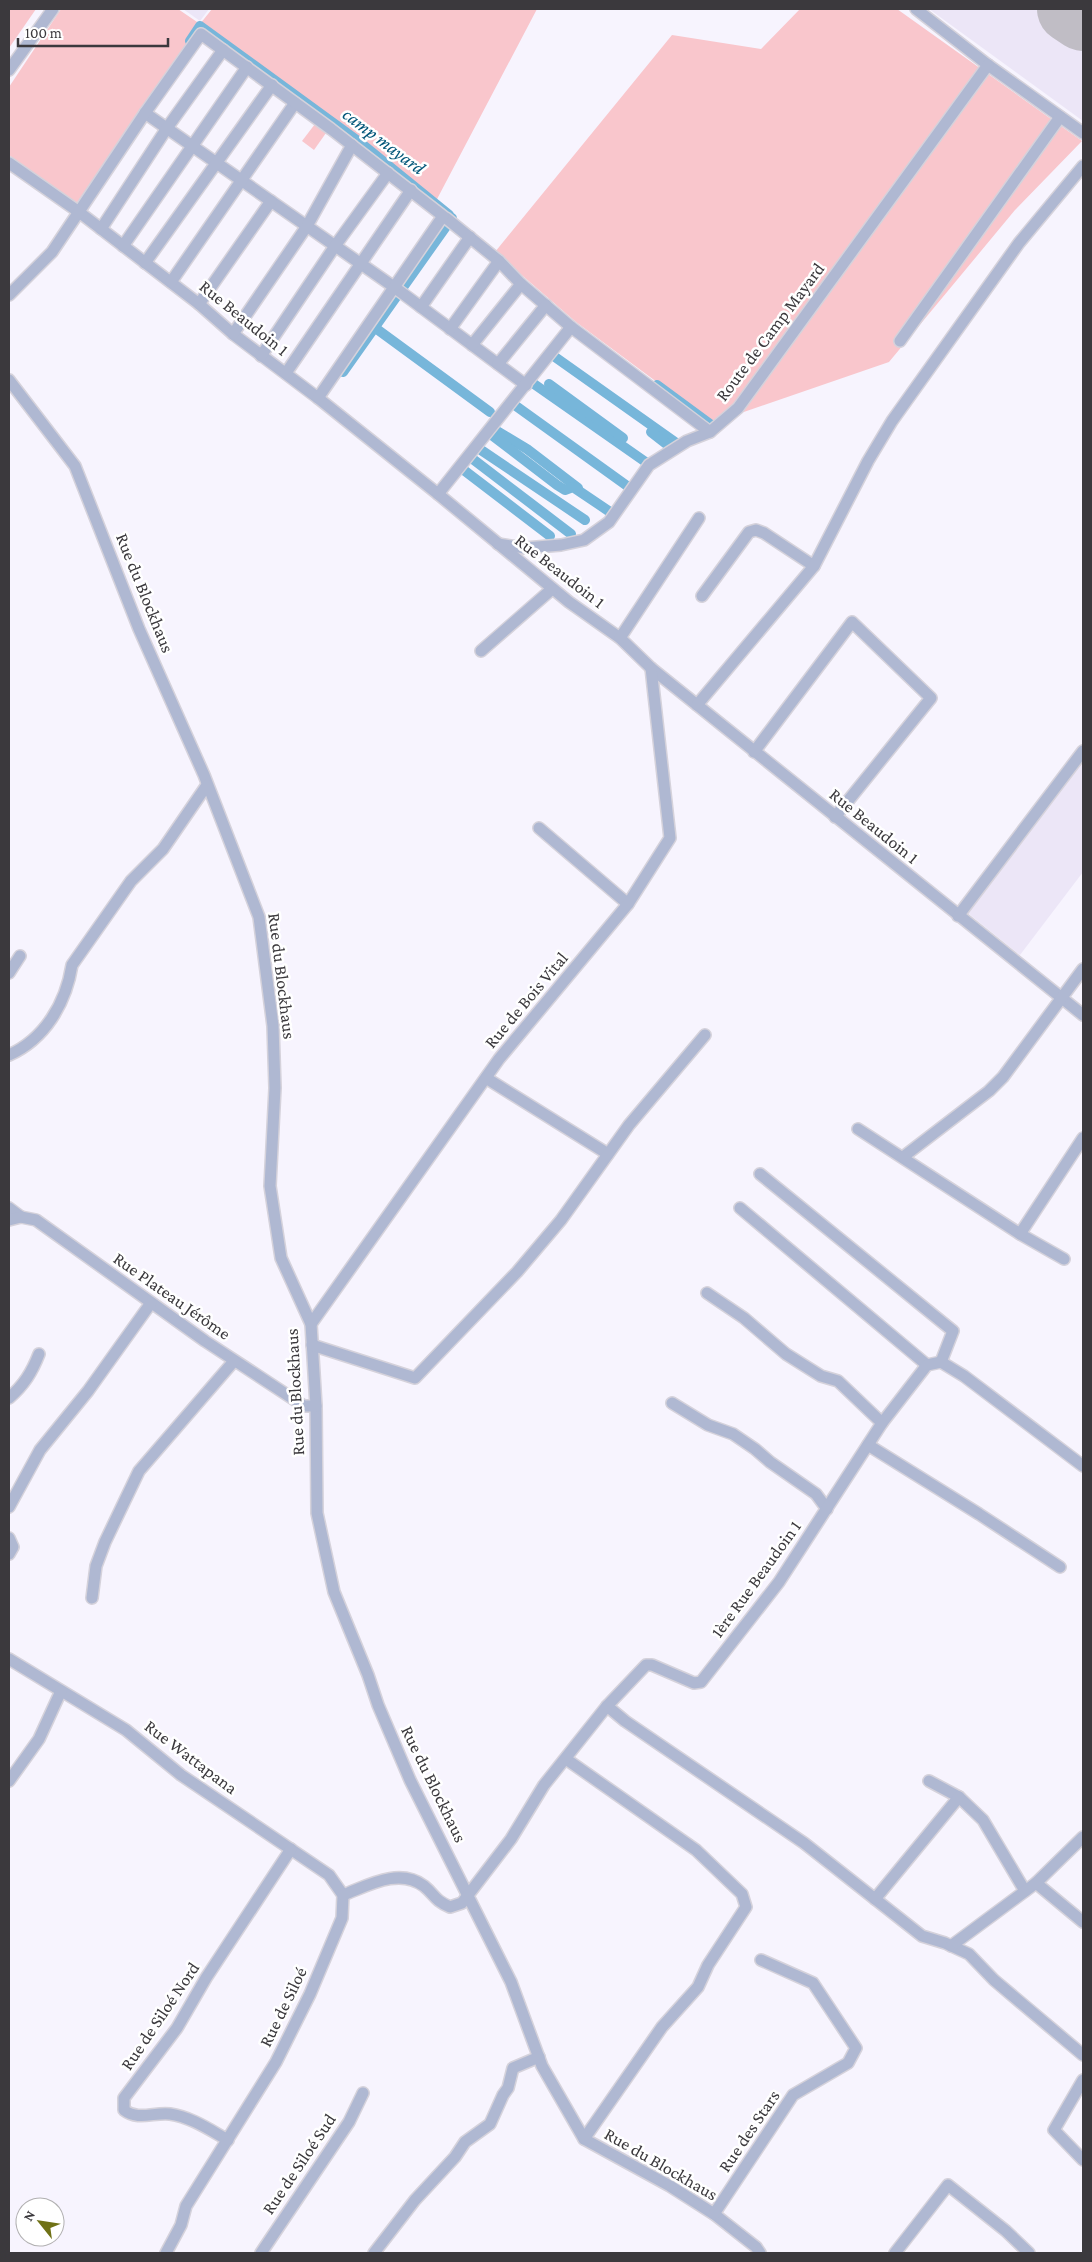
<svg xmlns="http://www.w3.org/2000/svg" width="1092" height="2262" font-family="'Crimson Pro',serif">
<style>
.built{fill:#ece6f7}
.green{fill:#f9c6cc}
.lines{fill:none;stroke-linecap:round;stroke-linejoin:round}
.canal{stroke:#77b6da;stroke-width:10}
.runway{stroke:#c0bdc5;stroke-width:68}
.minor-casing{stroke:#d5d2db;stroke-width:14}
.minor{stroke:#afb8d2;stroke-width:11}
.labels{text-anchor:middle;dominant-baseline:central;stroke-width:5;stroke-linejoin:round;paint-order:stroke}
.street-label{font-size:18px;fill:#3b393d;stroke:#fff}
.water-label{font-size:19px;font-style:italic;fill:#005578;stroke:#fff}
</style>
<rect width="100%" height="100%" fill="#f7f4fe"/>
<g class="built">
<polygon points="183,9 209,9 200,21"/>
<polygon points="929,9 1083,9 1083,121"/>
<polygon points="1083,752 1083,872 1020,955 964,910"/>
</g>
<g class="green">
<polygon points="9,9 36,9 9,48"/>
<polygon points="61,9 178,9 200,24 212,9 537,9 436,201 199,26 76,204 9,155 9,87"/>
<polygon points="800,9 897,9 1082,141 1015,210 889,362 712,423 576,322 495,252 672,35 761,49"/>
<polygon points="315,124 326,133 314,150 302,141"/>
</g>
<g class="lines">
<g class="canal">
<polyline points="190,41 200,26 358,141 449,215"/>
<polyline points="374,327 490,412"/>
<polyline points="555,357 675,442"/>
<polyline points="343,372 452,218"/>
<polyline points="534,384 647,463"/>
<polyline points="549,384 623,438"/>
<polyline points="657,385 710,424"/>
<polyline points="516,406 630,488"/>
<polyline points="497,431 527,449 578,488"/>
<polyline points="651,432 669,446"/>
<polyline points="493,436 557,485 565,490 573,487 613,514"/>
<polyline points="481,450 585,520"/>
<polyline points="474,460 571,534"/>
<polyline points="465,471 550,536"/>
</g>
<polyline class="runway" points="1071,9 1083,17"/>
<g class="minor-casing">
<g id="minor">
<polyline points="916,9 988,65 1083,133"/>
<polyline points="9,70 53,9"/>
<polyline points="145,113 394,287 526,385"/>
<polyline points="9,163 79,212 199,304 233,334 318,398 438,494 569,602 620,638 651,668 1083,1015"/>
<polyline points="446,218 499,261 521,284 571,327 710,432"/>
<polyline points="101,229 167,128 223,50"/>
<polyline points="123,246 247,67"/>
<polyline points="145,263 272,85"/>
<polyline points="171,282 295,103"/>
<polyline points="9,295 52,252 145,113 201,34 331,129 443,216 318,398"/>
<polyline points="199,304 271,201"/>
<polyline points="421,307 470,237"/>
<polyline points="450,329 499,261"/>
<polyline points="233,334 307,226 352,145"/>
<polyline points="900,341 1060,117"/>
<polyline points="472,345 521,284"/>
<polyline points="261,356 335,246 388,173"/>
<polyline points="498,364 546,305"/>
<polyline points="286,373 411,190"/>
<polyline points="9,380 75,466 139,629 204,775 259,917 273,1026 275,1088 270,1186 281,1258 311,1324 316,1406 317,1513 334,1592 368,1675 378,1705 410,1780 511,1982 542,2066 584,2139 670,2186 714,2214 756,2247 760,2253"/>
<polyline points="438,494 571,327"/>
<polyline points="498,544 525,548 561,545 584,540 609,522 649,465 687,441 710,432 738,408 988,65"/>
<polyline points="702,596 749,532 756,530 764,533 814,566"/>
<polyline points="620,638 699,518"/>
<polyline points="481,651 552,589"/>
<polyline points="697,705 814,566 868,461 892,421 1019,243 1083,166"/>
<polyline points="754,752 852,622 931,698 835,817"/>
<polyline points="539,828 628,904"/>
<polyline points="958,916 1083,751"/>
<polyline points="9,973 20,956"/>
<path d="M9 1055C45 1039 66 1003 72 965L131 881 163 849 207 785"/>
<polyline points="486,1078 608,1154"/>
<polyline points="858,1129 1020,1234 1064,1259"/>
<polyline points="903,1157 989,1091 1003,1077 1083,969"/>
<polyline points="760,1174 953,1331 941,1362"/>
<polyline points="9,1208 21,1217"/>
<polyline points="740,1208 927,1365"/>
<polyline points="9,1220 21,1217 36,1220 205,1341 304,1406 316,1406"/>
<polyline points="1020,1234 1083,1138"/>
<polyline points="707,1293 744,1318 786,1354 821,1376 838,1381 882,1423"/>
<polyline points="311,1324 499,1059 628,904 670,838 651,668"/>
<polyline points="312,1345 415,1378 517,1272 561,1220 629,1125 705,1035"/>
<path d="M9 1398C24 1385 32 1372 39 1354"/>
<polyline points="672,1403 708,1425 733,1434 755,1449 770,1462 816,1494 827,1509"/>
<polyline points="868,1445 979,1514 1060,1567"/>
<polyline points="9,1507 40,1450 88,1391 151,1303"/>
<polyline points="9,1538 13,1547 9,1554"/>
<polyline points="92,1598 96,1566 105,1542 139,1471 234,1361"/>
<polyline points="9,1659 126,1730 181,1775 329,1875 343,1895 342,1918 310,1994 276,2062 186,2206 181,2225 166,2253"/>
<polyline points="607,1706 625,1721 804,1843 922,1936 945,1943 969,1954 994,1980 1083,2055"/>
<polyline points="566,1759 696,1850 742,1894 746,1907 708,1965 698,1987 662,2027 584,2139"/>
<polyline points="9,1781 39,1739 61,1691"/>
<polyline points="929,1781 959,1797 983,1820 1025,1891"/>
<polyline points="1036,1883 1083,1922"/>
<path d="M343 1895C367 1886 399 1867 424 1886 435 1895 434 1900 450 1907L462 1903 511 1839 544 1785 607 1706 646 1665H652L694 1683 701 1682 779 1582 882 1423 927 1365 941 1362 964 1376 1083 1466"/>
<polyline points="875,1899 959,1797"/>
<polyline points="951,1946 1036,1883 1083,1837"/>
<polyline points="1083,2080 1054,2130 1083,2160"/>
<path d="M228 2140C210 2130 191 2117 170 2114 154 2112 138 2121 124 2110V2098L177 2028 206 1978 291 1849"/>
<polyline points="714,2214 793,2095 848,2063 856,2048 813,1983 761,1960"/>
<polyline points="261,2253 349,2122 363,2093"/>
<polyline points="374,2253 415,2200 455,2157 465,2142 490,2124 503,2095 508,2088 513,2068 539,2057"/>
<polyline points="895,2253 948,2185 1006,2231 1029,2253"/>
</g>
</g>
<use href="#minor" class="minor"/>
</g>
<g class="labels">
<g class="street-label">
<text transform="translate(244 318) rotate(39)">Rue Beaudoin 1</text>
<text transform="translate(770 332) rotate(-53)">Route de Camp Mayard</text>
<text transform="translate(560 571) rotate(38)">Rue Beaudoin 1</text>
<text transform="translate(145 593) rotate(68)">Rue du Blockhaus</text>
<text transform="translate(874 826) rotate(39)">Rue Beaudoin 1</text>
<text transform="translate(282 976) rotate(83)">Rue du Blockhaus</text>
<text transform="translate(526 1000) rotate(-50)">Rue de Bois Vital</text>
<text transform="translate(172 1296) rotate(35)">Rue Plateau Jérôme</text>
<text transform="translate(295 1392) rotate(-93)">Rue du Blockhaus</text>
<text transform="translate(756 1579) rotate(-54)">1ère Rue Beaudoin 1</text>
<text transform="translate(191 1757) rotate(37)">Rue Wattapana</text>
<text transform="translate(434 1784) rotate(64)">Rue du Blockhaus</text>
<text transform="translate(283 2007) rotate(-64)">Rue de Siloé</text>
<text transform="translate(160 2016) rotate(-56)">Rue de Siloé Nord</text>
<text transform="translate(749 2131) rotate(-56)">Rue des Stars</text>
<text transform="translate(299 2164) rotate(-56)">Rue de Siloé Sud</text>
<text transform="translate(661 2164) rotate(30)">Rue du Blockhaus</text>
</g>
<g class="water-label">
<text transform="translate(384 141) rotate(37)">camp mayard</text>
</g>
</g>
<rect width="1092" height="2262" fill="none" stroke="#3b393d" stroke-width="20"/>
<g transform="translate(40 2222) rotate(300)"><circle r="24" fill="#ffffff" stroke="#b1b0b1"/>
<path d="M0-4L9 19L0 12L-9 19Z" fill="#6f7116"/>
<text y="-8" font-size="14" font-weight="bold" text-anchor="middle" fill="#3b393d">N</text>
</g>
<path d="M18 38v8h150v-8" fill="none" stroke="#3b393d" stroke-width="2.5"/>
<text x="25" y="38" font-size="15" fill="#3b393d" stroke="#ffffff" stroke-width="4" paint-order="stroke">100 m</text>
</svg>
